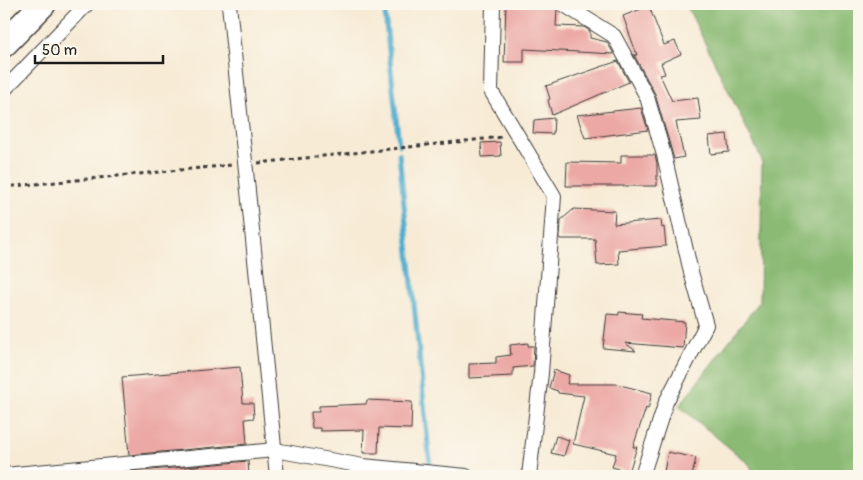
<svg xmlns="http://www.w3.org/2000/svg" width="863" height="480" font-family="Pangolin,sans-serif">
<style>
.forest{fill:#8aba73;stroke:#536b48}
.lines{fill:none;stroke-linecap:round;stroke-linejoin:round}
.stream{stroke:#4fadce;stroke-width:5}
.building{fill:#eca8a5}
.minor-casing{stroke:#3d3b38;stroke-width:16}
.motorway-casing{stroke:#3d3b38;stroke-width:28}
.path{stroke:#3d3b38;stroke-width:3;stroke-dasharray:4 4;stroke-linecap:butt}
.minor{stroke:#fff;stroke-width:14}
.motorway{stroke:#fff;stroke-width:25}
</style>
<rect width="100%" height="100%" fill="#fbf7ec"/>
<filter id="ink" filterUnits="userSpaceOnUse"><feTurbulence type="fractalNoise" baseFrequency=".02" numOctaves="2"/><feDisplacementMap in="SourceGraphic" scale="10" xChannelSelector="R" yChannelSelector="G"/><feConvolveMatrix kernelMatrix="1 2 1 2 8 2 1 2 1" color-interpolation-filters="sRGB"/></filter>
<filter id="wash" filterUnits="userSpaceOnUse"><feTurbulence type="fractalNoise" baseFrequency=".0096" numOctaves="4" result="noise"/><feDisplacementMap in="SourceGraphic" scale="20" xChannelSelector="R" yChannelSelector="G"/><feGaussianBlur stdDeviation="1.12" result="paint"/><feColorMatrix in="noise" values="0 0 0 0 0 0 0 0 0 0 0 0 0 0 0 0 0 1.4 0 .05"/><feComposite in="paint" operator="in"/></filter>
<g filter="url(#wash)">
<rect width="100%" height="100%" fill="#f7ebd6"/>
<polygon class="forest" points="686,4 859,4 859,476 754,476 750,465 679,406 760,301 762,160"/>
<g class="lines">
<g class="stream">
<polyline points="384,4 399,145"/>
<polyline points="399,154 430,464"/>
</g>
</g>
<g id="blocks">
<g class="building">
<polygon points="506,4 554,4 557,10 556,26 584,27 590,31 590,38 607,42 614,54 524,49 524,62 504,62"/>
<polygon points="649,6 664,45 675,41 681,54 661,63 665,74 660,75 672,101 698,98 701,120 676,122 684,157 674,159 655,94 634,55 637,55 623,16"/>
<polygon points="618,61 629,82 552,115 548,100 550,99 546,86"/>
<polygon points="641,108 648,130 585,138 577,115"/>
<polygon points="554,118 553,134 533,133 534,120"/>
<polygon points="727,134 729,152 711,154 709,136"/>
<polygon points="500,142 501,156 482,157 481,143"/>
<polygon points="621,155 655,155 657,163 657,186 566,186 567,162 621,163"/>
<polygon points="574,209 615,211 614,224 661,220 662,228 664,227 666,246 618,250 619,264 597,265 595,239 560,239 561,220"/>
<polygon points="619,312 642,314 641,318 685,322 683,348 625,343 636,351 603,348 607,314 619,315"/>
<polygon points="528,343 528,346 534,346 533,366 513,368 513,376 469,378 469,364 496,363 496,357 511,355 510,345"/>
<polygon points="240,367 243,403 253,403 254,418 245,419 247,444 129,455 122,377"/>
<polygon points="554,370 569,375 567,384 616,384 652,393 648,409 646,408 633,447 637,447 629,472 612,467 616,454 573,444 584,396 558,393 558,391 549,388"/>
<polygon points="367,400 412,402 411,429 379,428 378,453 363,453 364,430 320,431 320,428 312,428 311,412 319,412 319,406 366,404"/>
<polygon points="556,436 569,440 564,456 551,453"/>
<polygon points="668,452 696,458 692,476 663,476"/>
<polygon points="248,461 249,476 131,476 131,472"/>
</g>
</g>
</g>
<g filter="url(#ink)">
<use href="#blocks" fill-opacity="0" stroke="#3d3b38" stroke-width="1"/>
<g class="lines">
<g class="minor-casing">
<g id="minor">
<polyline points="229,4 277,476"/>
<polyline points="493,4 491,91 554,196 541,373 529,476"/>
<polyline points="563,4 614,36 647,97 664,155 691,272 706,325 666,402 642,476"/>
<polyline points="4,90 87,4"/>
<polyline points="4,475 275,450 363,466 466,476"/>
</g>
</g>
<g class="motorway-casing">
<polyline id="motorway" points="4,44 43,4"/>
</g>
<g class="path">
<polyline points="258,163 503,137"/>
<polyline points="4,187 232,165"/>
</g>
<use href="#minor" class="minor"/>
<use href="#motorway" class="motorway"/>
</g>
</g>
<rect width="863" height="480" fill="none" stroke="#fbf7ec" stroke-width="20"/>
<path d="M35 55v8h128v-8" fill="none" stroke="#1c1c1c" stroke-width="2.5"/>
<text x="42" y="55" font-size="15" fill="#1c1c1c" stroke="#fbf7ec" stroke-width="4" paint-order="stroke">50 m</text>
</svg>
